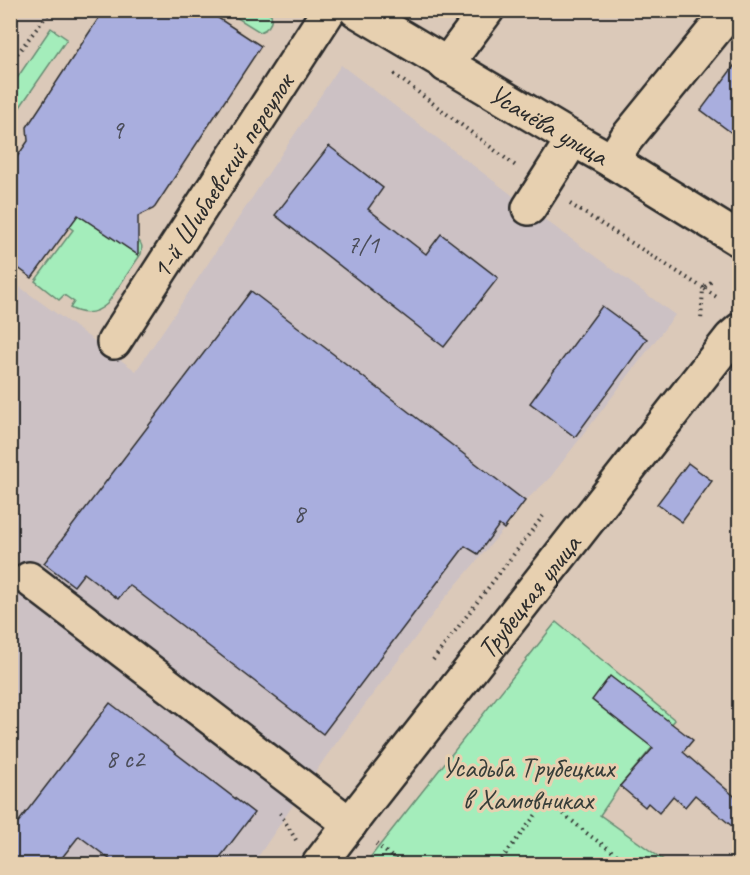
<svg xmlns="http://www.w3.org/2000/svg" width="750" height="875" font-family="Caveat,sans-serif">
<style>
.built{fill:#ccc1c4}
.green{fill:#a4edbb;stroke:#688c73;stroke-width:1.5}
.building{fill:#a9aede;stroke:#2b2b2b;stroke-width:1.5}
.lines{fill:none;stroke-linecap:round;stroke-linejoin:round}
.minor-casing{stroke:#2b2b2b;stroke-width:38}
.path{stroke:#2b2b2b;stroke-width:4;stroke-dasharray:1.5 4.5;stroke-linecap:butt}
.minor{stroke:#e7d0b0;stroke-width:33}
.labels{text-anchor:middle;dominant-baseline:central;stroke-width:6;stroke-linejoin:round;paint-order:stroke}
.number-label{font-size:26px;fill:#4a4c58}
.street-label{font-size:28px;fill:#2b2b2b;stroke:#e7d0b0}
.park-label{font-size:28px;fill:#373e39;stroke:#e7d0b0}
</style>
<rect width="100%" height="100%" fill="#dbc9b9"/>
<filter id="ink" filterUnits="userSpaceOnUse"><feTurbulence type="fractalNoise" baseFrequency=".0167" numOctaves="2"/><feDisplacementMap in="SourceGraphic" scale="12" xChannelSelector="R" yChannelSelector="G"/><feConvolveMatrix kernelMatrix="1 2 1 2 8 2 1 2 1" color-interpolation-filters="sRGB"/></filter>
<g filter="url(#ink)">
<polygon class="built" points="341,65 529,208 675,315 549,479 525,501 504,529 445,598 325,758 253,864 11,864 10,280 136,371"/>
<g class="green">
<path d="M226 11H265L271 14C273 23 268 29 260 32Z"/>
<polygon points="51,28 67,39 11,120 11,87"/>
<path d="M11 183 57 201 128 248 136 247 138 244V240C143 244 142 248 141 254L107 304C96 314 83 315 70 308L74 302 64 295 59 300 35 281 73 230Z"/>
<polygon points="556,622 675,720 620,786 600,815 669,864 365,864"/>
</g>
<g class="building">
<polygon points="104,10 206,10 261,46 155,207 153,209 138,216 138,255 78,215 32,278 10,262 10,167 28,141 27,127"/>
<polygon points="740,58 740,139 701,110"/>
<polygon points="329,146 383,188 368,209 426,254 441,234 498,278 444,347 275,215"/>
<polygon points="251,291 525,501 504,529 499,525 478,554 465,546 323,734 129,585 118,599 84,573 74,586 44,563"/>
<polygon points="602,306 647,339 575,437 530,403"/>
<polygon points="688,463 712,481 682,522 657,504"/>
<polygon points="610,676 693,740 683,752 740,801 740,833 695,795 685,807 673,796 659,813 648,803 645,807 620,786 653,748 592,700"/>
<polygon points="110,703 254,813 215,864 116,864 79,836 57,864 10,864 10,833"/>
</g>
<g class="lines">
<g class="minor-casing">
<g id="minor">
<path id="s1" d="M356 10 573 139 612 161 740 240"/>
<polyline points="446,65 487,10"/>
<polyline points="612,161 626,139 731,10"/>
<polyline points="529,208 573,139"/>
<path id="s2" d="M114 342 329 10"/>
<polyline points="29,579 350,824"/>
<path id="s3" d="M319 864 362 808 731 338 740 330"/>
</g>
</g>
<g class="path">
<polyline points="10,63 51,10"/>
<polyline points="394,74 517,167"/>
<polyline points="570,204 703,288 701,321"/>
<polyline points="711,282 703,288 718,298"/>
<polyline points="433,660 543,516"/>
<polyline points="280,813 296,840"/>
<polyline points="376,844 401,864"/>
<polyline points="498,864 547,800 589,835 630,864"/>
</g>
<use href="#minor" class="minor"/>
</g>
</g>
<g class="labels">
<g class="number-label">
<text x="117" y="129">9</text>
<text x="363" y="244">7/1</text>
<text x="299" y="513">8</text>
<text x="125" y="758">8 с2</text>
</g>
<g class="street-label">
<text stroke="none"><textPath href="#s1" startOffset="224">Усачёва улица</textPath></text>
<text stroke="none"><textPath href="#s2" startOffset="198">1-й Шибаевский переулок</textPath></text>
<text stroke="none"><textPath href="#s3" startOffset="340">Трубецкая улица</textPath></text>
</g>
<g class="park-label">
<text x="528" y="767">Усадьба Трубецких<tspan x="528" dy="32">в Хамовниках</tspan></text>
</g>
</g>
<rect width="750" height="875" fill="none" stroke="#e7d0b0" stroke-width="36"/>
<rect x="18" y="18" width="714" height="839" fill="none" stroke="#2b2b2b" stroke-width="2" filter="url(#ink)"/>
</svg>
